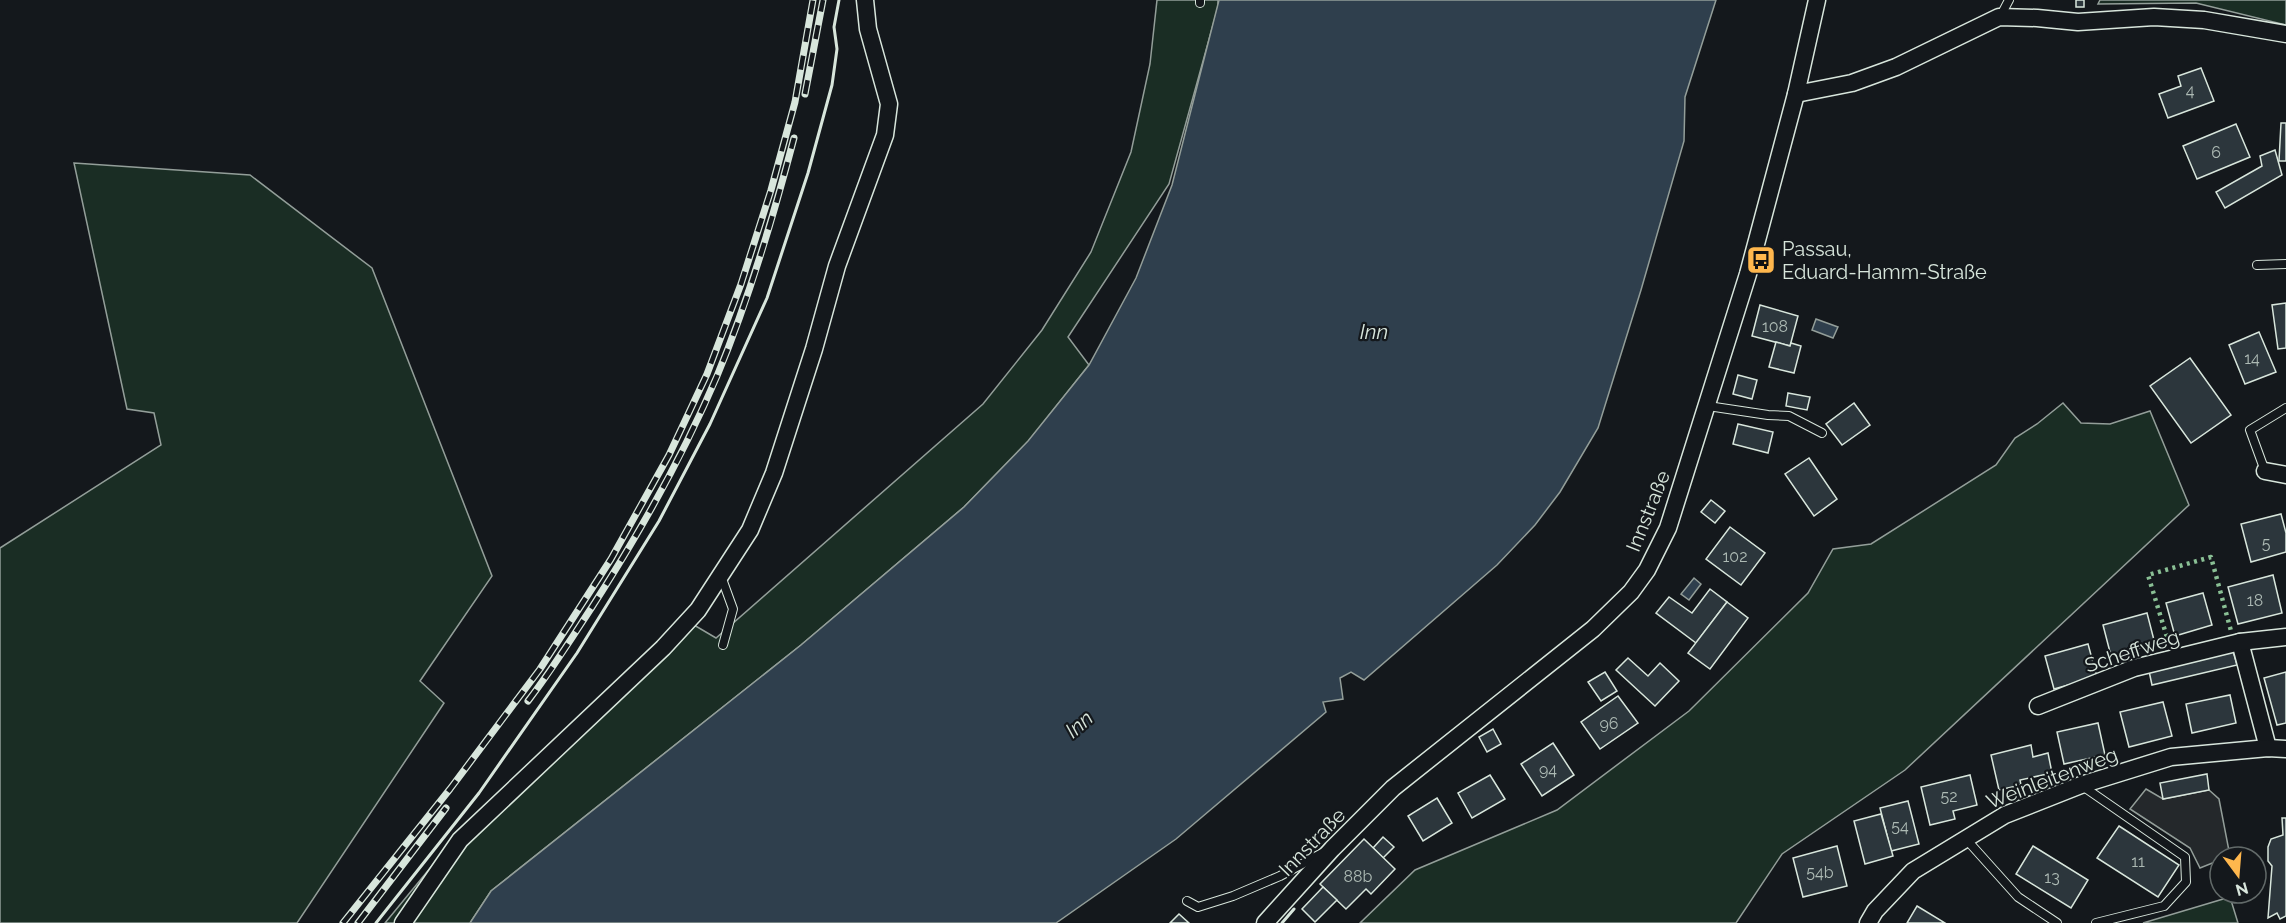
<svg xmlns="http://www.w3.org/2000/svg" width="2286" height="923" font-family="Raleway,sans-serif">
<style>
.green{fill:#1a2d24;stroke:#939e99;stroke-width:1.5}
.parking{fill:#24282b;stroke:#939e99;stroke-width:1.5}
.water{fill:#2f3f4d;stroke:#939e99;stroke-width:1.5}
.building{fill:#2c363c;stroke:#d8e6dc;stroke-width:1.5}
.lines{fill:none;stroke-linecap:round;stroke-linejoin:round}
.lane-casing{stroke:#d8e6dc;stroke-width:10}
.street-casing{stroke:#d8e6dc;stroke-width:19}
.lane{stroke:#14181c;stroke-width:8}
.street{stroke:#14181c;stroke-width:16}
.rail-casing{stroke:#d8e6dc;stroke-width:7}
.rail{stroke:#14181c;stroke-width:4.5;stroke-dasharray:14;stroke-linecap:butt}
.hedge{stroke:#8ac095;stroke-width:4.5;stroke-dasharray:3 4.5;stroke-linecap:butt}
.wall{stroke:#d8e6dc;stroke-width:3}
.labels{text-anchor:middle;dominant-baseline:central;stroke-width:4.5;stroke-linejoin:round;paint-order:stroke}
.number-label{font-size:16px;fill:#adbab4}
.poi-label{font-size:20px;fill:#d8e6dc;stroke:#14181c;text-anchor:start}
.street-label{font-size:20px;fill:#d8e6dc;stroke:#14181c}
.water-label{font-size:21px;font-style:italic;fill:#d8e6dc;stroke:#14181c}
</style>
<rect width="100%" height="100%" fill="#14181c"/>
<g class="green">
<polygon points="1157,0 1218,0 1218,7 1169,184 1068,337 1089,365 1028,442 964,507 801,645 491,891 470,923 385,923 463,828 694,625 716,638 983,404 1042,330 1091,252 1131,152 1150,64"/>
<polygon points="2100,0 2286,0 2286,25 2196,3 2098,4"/>
<polygon points="74,163 250,175 372,268 492,576 420,681 444,703 297,923 0,923 0,548 161,445 154,413 127,409"/>
<polygon points="2063,403 2081,423 2110,424 2150,411 2189,505 1905,770 1782,854 1736,923 1360,923 1415,870 1557,810 1689,711 1808,593 1833,549 1871,544 1996,465 2015,438 2037,424"/>
<polygon points="2230,897 2238,923 2143,923"/>
</g>
<polygon class="parking" points="2146,789 2163,799 2209,790 2219,799 2230,856 2220,857 2220,860 2200,868 2190,848 2130,809"/>
<g class="water">
<polygon points="1219,0 1716,0 1685,97 1684,141 1641,290 1598,428 1560,492 1535,525 1497,565 1364,680 1351,672 1340,678 1343,699 1323,702 1326,712 1176,839 1056,923 470,923 491,891 801,645 964,507 1028,441 1089,365 1136,278 1172,185"/>
<polygon points="1816,319 1838,327 1833,338 1812,330"/>
<polygon points="1694,578 1701,584 1689,600 1681,594"/>
</g>
<g class="building">
<rect x="2076" y="0" width="8" height="7"/>
<polygon points="2201,68 2214,101 2168,118 2159,94 2181,86 2178,76"/>
<polygon points="2281,123 2286,123 2286,161 2279,161"/>
<polygon points="2236,124 2250,157 2197,179 2183,146"/>
<polygon points="2275,150 2282,175 2225,208 2216,192 2262,166 2260,156"/>
<polygon points="2286,303 2286,348 2278,349 2272,305"/>
<polygon points="1760,305 1798,316 1790,346 1752,336"/>
<polygon points="2259,332 2276,372 2245,384 2229,345"/>
<polygon points="1776,342 1790,346 1791,343 1801,346 1794,373 1769,367"/>
<polygon points="2190,358 2231,415 2191,443 2150,386"/>
<polygon points="1738,375 1757,380 1752,399 1733,394"/>
<polygon points="1788,393 1810,397 1807,410 1786,406"/>
<polygon points="1854,403 1870,425 1842,445 1826,424"/>
<polygon points="1738,424 1773,432 1768,453 1733,444"/>
<polygon points="1809,458 1837,499 1814,516 1785,474"/>
<polygon points="1711,500 1725,511 1715,523 1701,512"/>
<polygon points="2281,514 2286,533 2286,552 2251,562 2241,524"/>
<polygon points="1730,527 1765,553 1741,585 1706,559"/>
<polygon points="2273,575 2282,613 2238,624 2228,587"/>
<polygon points="1710,589 1727,602 1696,643 1656,613 1669,597 1692,613"/>
<polygon points="2203,593 2212,625 2175,636 2166,603"/>
<polygon points="1727,602 1748,618 1710,669 1688,653"/>
<polygon points="2147,613 2155,644 2111,656 2103,625"/>
<polygon points="2088,644 2097,677 2054,689 2045,656"/>
<polygon points="2233,651 2237,665 2152,685 2149,671"/>
<polygon points="1628,658 1648,676 1660,663 1679,681 1655,706 1616,670"/>
<polygon points="1605,672 1617,691 1601,701 1588,682"/>
<polygon points="2286,672 2286,723 2277,725 2264,678"/>
<polygon points="2230,695 2236,723 2192,733 2186,704"/>
<polygon points="1618,696 1638,723 1600,749 1581,722"/>
<polygon points="2163,702 2172,736 2129,747 2120,712"/>
<polygon points="2098,723 2105,755 2064,764 2057,732"/>
<polygon points="1493,729 1501,744 1487,752 1479,737"/>
<polygon points="1553,743 1574,775 1542,796 1521,764"/>
<polygon points="2031,745 2033,757 2048,753 2052,773 2020,780 2021,785 1999,790 1991,755"/>
<polygon points="2207,774 2209,790 2163,799 2160,783"/>
<polygon points="1490,775 1505,799 1472,818 1458,793"/>
<polygon points="1970,775 1977,805 1953,811 1955,819 1930,825 1921,787"/>
<polygon points="1437,798 1452,823 1423,841 1408,816"/>
<polygon points="1908,801 1919,844 1891,851 1880,808"/>
<polygon points="1881,814 1893,856 1865,864 1854,821"/>
<polygon points="2282,818 2286,818 2286,916 2280,919 2277,913 2268,918 2272,866 2268,861 2268,847 2271,839 2283,835"/>
<polygon points="2119,826 2179,865 2158,897 2097,858"/>
<polygon points="1383,837 1394,847 1383,858 1373,848"/>
<polygon points="1364,839 1395,869 1371,894 1366,889 1346,909 1320,884"/>
<polygon points="1837,846 1847,886 1803,897 1793,858"/>
<polygon points="2033,846 2088,880 2071,908 2016,874"/>
<polygon points="1323,887 1337,900 1315,922 1302,909"/>
<polygon points="1917,906 1945,923 1907,923"/>
<polygon points="1179,914 1189,923 1170,923"/>
</g>
<g class="lines">
<g class="lane-casing">
<g id="lane">
<polyline points="1200,0 1200,3"/>
<polyline points="2000,17 2009,0"/>
<polyline points="2257,265 2286,264"/>
<polyline points="1708,406 1768,415 1789,416 1822,433"/>
<polyline points="2265,471 2250,430 2286,408"/>
<polyline points="721,576 733,609 723,645"/>
<polyline points="2081,785 2185,857 2186,882 2164,906 2096,923"/>
<polyline points="1966,839 2018,897 2057,923"/>
<polyline points="1187,901 1198,907 1233,896 1280,876 1326,851"/>
</g>
</g>
<g class="street-casing">
<g id="street">
<polyline points="1796,94 1852,83 1896,67 1999,17 2037,18 2078,22 2154,17 2204,20 2286,34"/>
<polyline points="2265,471 2286,475"/>
<polyline points="2240,642 2268,748"/>
<polyline points="2038,706 2134,668 2240,642 2286,637"/>
<polyline points="403,923 460,840 663,648 698,610 750,530 774,473 814,349 837,266 885,135 889,104 868,29 865,0"/>
<polyline points="1265,923 1332,849 1393,788 1593,629 1631,592 1647,570 1668,528 1748,274 1796,94 1817,0"/>
<polyline points="1868,923 1875,911 1913,871 2005,815 2081,785 2171,757 2268,748 2286,749"/>
</g>
</g>
<use href="#lane" class="lane"/>
<use href="#street" class="street"/>
<g class="rail-casing">
<g id="rail">
<polyline points="805,94 823,0"/>
<path d="M528 701C551 671 571 639 592 607 639 534 683 456 717 376 749 299 773 218 794 138"/>
<polyline points="343,923 450,789 540,669 611,559 669,455 707,374 741,284 771,190 795,102 813,0"/>
<polyline points="358,923 446,808"/>
</g>
</g>
<use href="#rail" class="rail"/>
<polyline class="hedge" points="2169,644 2148,575 2211,557 2231,631"/>
<g class="wall">
<polyline points="376,923 479,793 577,653 659,521 710,424 767,298 808,173 832,85 837,49 834,27 839,0"/>
<polyline points="1282,923 1294,909"/>
</g>
</g>
<defs>
<g id="bus-square" transform="scale(1.5)"><rect x="-9" y="-9" width="18" height="18" rx="4" fill="#ffb74d" stroke="#14181c"/><path d="M-5-6H5V4H4V6H2V4H-2V6H-4V4H-5ZM-3.5-4V0h7V-4ZM-3.5 1.2v1.5H-2V1.2ZM2 1.2v1.5H3.5V1.2Z" fill="#111"/></g>
</defs>
<g fill-rule="evenodd">
<use href="#bus-square" x="1761" y="260"/>
</g>
<g class="labels">
<g class="number-label">
<text x="2190" y="90">4</text>
<text x="2216" y="152">6</text>
<text x="1775" y="326">108</text>
<text x="2252" y="358">14</text>
<text x="2266" y="543">5</text>
<text x="1735" y="556">102</text>
<text x="2255" y="600">18</text>
<text x="1609" y="723">96</text>
<text x="1548" y="769">94</text>
<text x="1949" y="796">52</text>
<text x="1900" y="826">54</text>
<text x="2138" y="861">11</text>
<text x="1820" y="872">54b</text>
<text x="1358" y="876">88b</text>
<text x="2052" y="877">13</text>
</g>
<g class="poi-label">
<text x="1782" y="249">Passau,<tspan x="1782" dy="23">Eduard-Hamm-Straße</tspan></text>
</g>
<g class="street-label">
<text transform="translate(1648 511) rotate(-68)">Innstraße</text>
<text transform="translate(2132 651) rotate(-18)">Scheffweg</text>
<text transform="translate(2052 778) rotate(-21)">Weinleitenweg</text>
<text transform="translate(1312 842) rotate(-46)">Innstraße</text>
</g>
<g class="water-label">
<text x="1374" y="331">Inn</text>
<text transform="translate(1079 724) rotate(-41)">Inn</text>
</g>
</g>
<g transform="translate(2238 875) rotate(164)"><circle r="28" fill="#14181c" stroke="#626a69" stroke-width="1.5"/>
<path d="M0-4.5L10 22L0 15L-10 22Z" fill="#ffb74d"/>
<text y="-9" font-size="16" font-weight="bold" text-anchor="middle" fill="#d8e6dc">N</text>
</g>
</svg>
